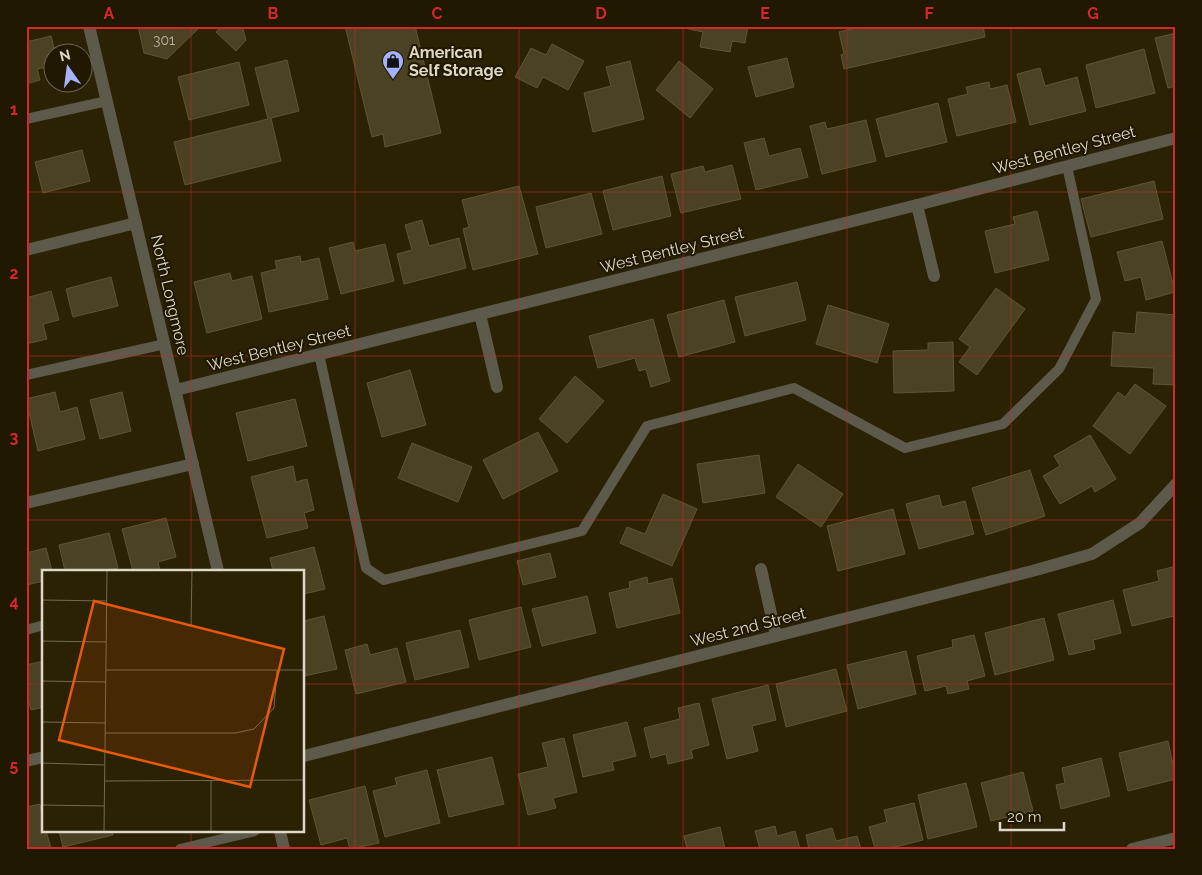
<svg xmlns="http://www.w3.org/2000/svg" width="1202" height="875" font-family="Raleway,sans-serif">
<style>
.building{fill:#4a4222;stroke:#5e5535}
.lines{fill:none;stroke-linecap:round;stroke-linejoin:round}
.service{stroke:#5d594b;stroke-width:10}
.minor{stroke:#5d594b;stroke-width:12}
.tertiary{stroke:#5d594b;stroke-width:12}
.grid{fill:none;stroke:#d62828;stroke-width:1;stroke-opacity:0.55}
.labels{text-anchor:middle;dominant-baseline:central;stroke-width:4;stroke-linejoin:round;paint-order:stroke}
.number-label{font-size:14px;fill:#b8b29e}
.poi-label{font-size:16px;font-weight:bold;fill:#ddd8c7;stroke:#201800;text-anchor:start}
.street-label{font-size:16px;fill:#ddd8c7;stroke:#201800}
.inset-road{fill:none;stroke:#726b51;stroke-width:1}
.view{fill:#e8590c;fill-opacity:0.15;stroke:#e8590c;stroke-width:2.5}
.inset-edge{fill:none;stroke:#ddd8c7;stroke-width:2.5}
.neatline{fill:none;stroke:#d62828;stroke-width:2}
.grid-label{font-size:16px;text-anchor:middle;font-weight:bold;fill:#d62828}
</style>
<rect width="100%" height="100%" fill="#2a2202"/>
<g class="building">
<polygon points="138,26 201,26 167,59 144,53"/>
<polygon points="221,26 242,26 246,40 236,51 216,32"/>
<polygon points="345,26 415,26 441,133 385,147 383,134 372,137"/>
<polygon points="675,26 748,26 745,43 732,41 730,52 700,47 703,32"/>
<polygon points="863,26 983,26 985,37 844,69 841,55 844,54 839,32"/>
<polygon points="1176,33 1176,86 1168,88 1155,38"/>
<polygon points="51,36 55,52 52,52 52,66 37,69 40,80 26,84 26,42"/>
<polygon points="552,44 584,61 568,90 543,77 537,88 515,77 531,48 546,55"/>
<polygon points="1144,49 1155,93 1096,108 1086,65"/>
<polygon points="787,58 794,87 756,97 748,67"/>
<polygon points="287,60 299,111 271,118 281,161 185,185 174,142 268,119 255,68"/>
<polygon points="630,61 644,119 593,132 584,93 611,86 606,67"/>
<polygon points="679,61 713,89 690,118 656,90"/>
<polygon points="239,62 249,105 189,120 178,77"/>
<polygon points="1040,68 1045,86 1077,77 1086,111 1030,125 1017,74"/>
<polygon points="989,82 990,89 1007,85 1016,122 957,136 948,99 968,94 966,87"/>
<polygon points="938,103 947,142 886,157 876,119"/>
<polygon points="866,120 876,161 822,174 810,126 825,122 827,129"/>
<polygon points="764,138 769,156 800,148 808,177 756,190 744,143"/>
<polygon points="82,150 90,181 43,193 35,162"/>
<polygon points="732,165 741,199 681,213 671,174 703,166 705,172"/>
<polygon points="662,176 671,216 613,230 603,191"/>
<polygon points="1154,181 1163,219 1091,237 1081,199"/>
<polygon points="519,186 538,254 473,270 463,229 469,227 462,200"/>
<polygon points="591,193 602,234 546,248 536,207"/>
<polygon points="1037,211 1049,260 995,273 985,231 1015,224 1013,217"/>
<polygon points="422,220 429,246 459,238 466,268 404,284 397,254 412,250 405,225"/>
<polygon points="1162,241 1175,292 1146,300 1141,277 1125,281 1117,252"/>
<polygon points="353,242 355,251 385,244 394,281 341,294 329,248"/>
<polygon points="300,256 301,262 319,258 328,299 269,312 261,273 277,269 275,261"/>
<polygon points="230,273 232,281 252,276 262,319 207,333 194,282"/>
<polygon points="111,277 118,306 73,317 66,289"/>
<polygon points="797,282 806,320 745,336 735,297"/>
<polygon points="996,288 1025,309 977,375 959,362 970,347 959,339"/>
<polygon points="51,291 59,320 43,324 47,339 26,344 26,298"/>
<polygon points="724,300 735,342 679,357 667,315"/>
<polygon points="828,305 889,324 877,363 816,344"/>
<polygon points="1137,312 1176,315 1176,385 1153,384 1154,368 1111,366 1113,332 1135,334"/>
<polygon points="653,319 670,381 651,387 646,369 639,371 635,358 598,368 589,336"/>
<polygon points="953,342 954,391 894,393 893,351 928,350 928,343"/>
<polygon points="410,370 426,425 382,437 367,383"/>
<polygon points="575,376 604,401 567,443 539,419"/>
<polygon points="1135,384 1166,406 1130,454 1093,426 1118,392 1125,397"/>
<polygon points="55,392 60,412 77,407 85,439 38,451 26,399"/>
<polygon points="122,392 131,431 100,439 90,400"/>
<polygon points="295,399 307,446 248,461 236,413"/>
<polygon points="538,432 558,471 503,499 483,460"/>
<polygon points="1090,435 1116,479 1095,492 1092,486 1060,504 1043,476 1060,466 1054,456"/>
<polygon points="412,443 472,467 458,502 398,478"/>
<polygon points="759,455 765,493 703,503 697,464"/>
<polygon points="798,464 843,494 821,527 776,497"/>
<polygon points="293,466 296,482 307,479 314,510 304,513 308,528 267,538 251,477"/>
<polygon points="1030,470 1045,516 986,535 972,488"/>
<polygon points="663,494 697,509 672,566 620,543 627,527 645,534"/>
<polygon points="939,495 942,507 965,501 974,534 919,549 906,504"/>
<polygon points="893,509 905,554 838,571 827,526"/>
<polygon points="166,518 176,557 158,562 160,571 133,571 122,529"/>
<polygon points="109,533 118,568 104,571 65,571 59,545"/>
<polygon points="314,547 325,589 304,594 304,571 273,571 270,558"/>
<polygon points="46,548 52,571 44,571 44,581 26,585 26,553"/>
<polygon points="550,553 556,577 523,585 517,561"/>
<polygon points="1176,566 1174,616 1132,626 1123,590 1159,581 1157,571"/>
<polygon points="647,577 648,584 672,578 680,613 617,628 609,593 630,588 629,582"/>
<polygon points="587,596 596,633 542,646 532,609"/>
<polygon points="1113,600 1121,633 1093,640 1095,649 1069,655 1058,614"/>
<polygon points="521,607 531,647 479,660 469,620"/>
<polygon points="324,616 337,669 304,676 304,621"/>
<polygon points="1044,618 1054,660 995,675 985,633"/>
<polygon points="460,630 469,667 415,680 406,643"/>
<polygon points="974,635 985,676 967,681 969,689 948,694 946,686 925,691 917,656 953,647 952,640"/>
<polygon points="367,644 370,655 397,648 406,682 356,694 345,650"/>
<polygon points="906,651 916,694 858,709 847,665"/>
<polygon points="44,661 44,707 31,710 26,691 26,665"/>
<polygon points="836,669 847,711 786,727 776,684"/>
<polygon points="768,685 776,720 752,726 758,751 727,759 712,699"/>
<polygon points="699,703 709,745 691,750 693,758 668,764 666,754 651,758 644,728 680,719 678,708"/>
<polygon points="627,722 636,756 612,762 614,770 583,777 573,735"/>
<polygon points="564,738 577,792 553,798 556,808 528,815 518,774 548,767 542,743"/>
<polygon points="1168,741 1176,779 1128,791 1119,753"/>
<polygon points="492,757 504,804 449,817 437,770"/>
<polygon points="1101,758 1110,796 1061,809 1056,785 1065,783 1062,768"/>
<polygon points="427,770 440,823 385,837 373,791 397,785 395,778"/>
<polygon points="1023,772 1033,811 991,821 981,783"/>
<polygon points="966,783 977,827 928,839 918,795"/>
<polygon points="365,786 379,843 350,849 347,838 321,845 309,800"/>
<polygon points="914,803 923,840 887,849 875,849 869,827 887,822 884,810"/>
<polygon points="40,804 44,831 46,831 51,848 26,849 26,807"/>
<polygon points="775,826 777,836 795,831 800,849 760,849 755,831"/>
<polygon points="720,827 725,849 687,849 684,836"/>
<polygon points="832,828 836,841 857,836 861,849 809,849 806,835"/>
<polygon points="59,831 112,831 113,835 63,847"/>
</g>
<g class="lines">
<g class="service">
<polyline points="26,119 107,101"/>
<polyline points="319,354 366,568 384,580 582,531 647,426 794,388 905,448 1003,424 1059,369 1096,299 1067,166"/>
<polyline points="26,375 165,344"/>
<polyline points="26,630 44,625"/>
<polyline points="180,849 255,831"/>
</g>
<g class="minor">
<polyline points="917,205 934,276"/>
<polyline points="26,250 136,223"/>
<polyline points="480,314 497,387"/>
<polyline points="176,390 917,205 1176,138"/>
<polyline points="26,503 193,464"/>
<polyline points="761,569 776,636"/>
<polyline points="304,756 1036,570 1092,554 1140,523 1176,484"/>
<polyline points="26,761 44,757"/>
<polyline points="1132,849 1176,838"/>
</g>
<g class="tertiary">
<polyline points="89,26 218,571"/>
<polyline points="280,831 284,849"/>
</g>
</g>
<path class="grid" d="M191 26V571M355 26V849M519 26V849M683 26V849M847 26V849M1011 26V849M26 192H1176M26 356H1176M26 520H1176M26 684H44M304 684H1176M191 831V849"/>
<defs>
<g id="shop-pin" transform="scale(1.125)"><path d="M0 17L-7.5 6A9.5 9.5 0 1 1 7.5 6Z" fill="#a4b2fc" stroke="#201800"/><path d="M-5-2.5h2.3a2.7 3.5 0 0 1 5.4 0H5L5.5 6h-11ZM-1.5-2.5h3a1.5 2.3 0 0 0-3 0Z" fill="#111"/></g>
</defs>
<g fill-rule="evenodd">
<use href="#shop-pin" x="393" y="61"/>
</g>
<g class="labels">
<g class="number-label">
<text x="164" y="40">301</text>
</g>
<g class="poi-label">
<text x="409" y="52">American<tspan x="409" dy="18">Self Storage</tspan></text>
</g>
<g class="street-label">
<text transform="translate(1064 150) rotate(-15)">West Bentley Street</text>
<text transform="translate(672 250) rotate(-14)">West Bentley Street</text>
<text transform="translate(170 295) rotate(77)">North Longmore</text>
<text transform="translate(279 348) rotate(-14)">West Bentley Street</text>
<text transform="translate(748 627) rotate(-14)">West 2nd Street</text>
</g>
</g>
<g transform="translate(42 570)">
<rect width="262" height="262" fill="#2a2202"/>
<path class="inset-road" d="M0 30 65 31M149 56 150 0M0 71 64 72M64 100H263M0 111 64 112M0 152 63 153M63 163H193L212 159 232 138 235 100M0 193 63 195M63 211 263 210M169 211V262M0 235 62 236M62 262 65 0"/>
<path class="view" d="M52 31 242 79 208 217 17 170Z"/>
<rect width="262" height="262" class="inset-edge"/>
</g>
<rect width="1202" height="875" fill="none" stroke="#201800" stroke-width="55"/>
<g transform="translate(68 68) rotate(346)"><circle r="24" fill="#201800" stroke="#6c6550"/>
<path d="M0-4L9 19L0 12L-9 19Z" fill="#a4b2fc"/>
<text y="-8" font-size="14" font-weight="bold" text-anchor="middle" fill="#ddd8c7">N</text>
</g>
<path d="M1000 822v8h64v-8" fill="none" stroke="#ddd8c7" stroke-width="2.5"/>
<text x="1007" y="822" font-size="15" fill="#ddd8c7" stroke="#201800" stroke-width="4" paint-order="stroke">20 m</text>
<rect x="28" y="28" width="1146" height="820" class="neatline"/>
<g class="grid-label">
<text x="109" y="19">A</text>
<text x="273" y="19">B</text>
<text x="437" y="19">C</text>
<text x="601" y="19">D</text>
<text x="765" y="19">E</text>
<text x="929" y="19">F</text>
<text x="1093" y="19">G</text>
<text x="14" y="115">1</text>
<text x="14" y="279">2</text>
<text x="14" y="443">3</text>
<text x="14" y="607">4</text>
<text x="14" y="771">5</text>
</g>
</svg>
